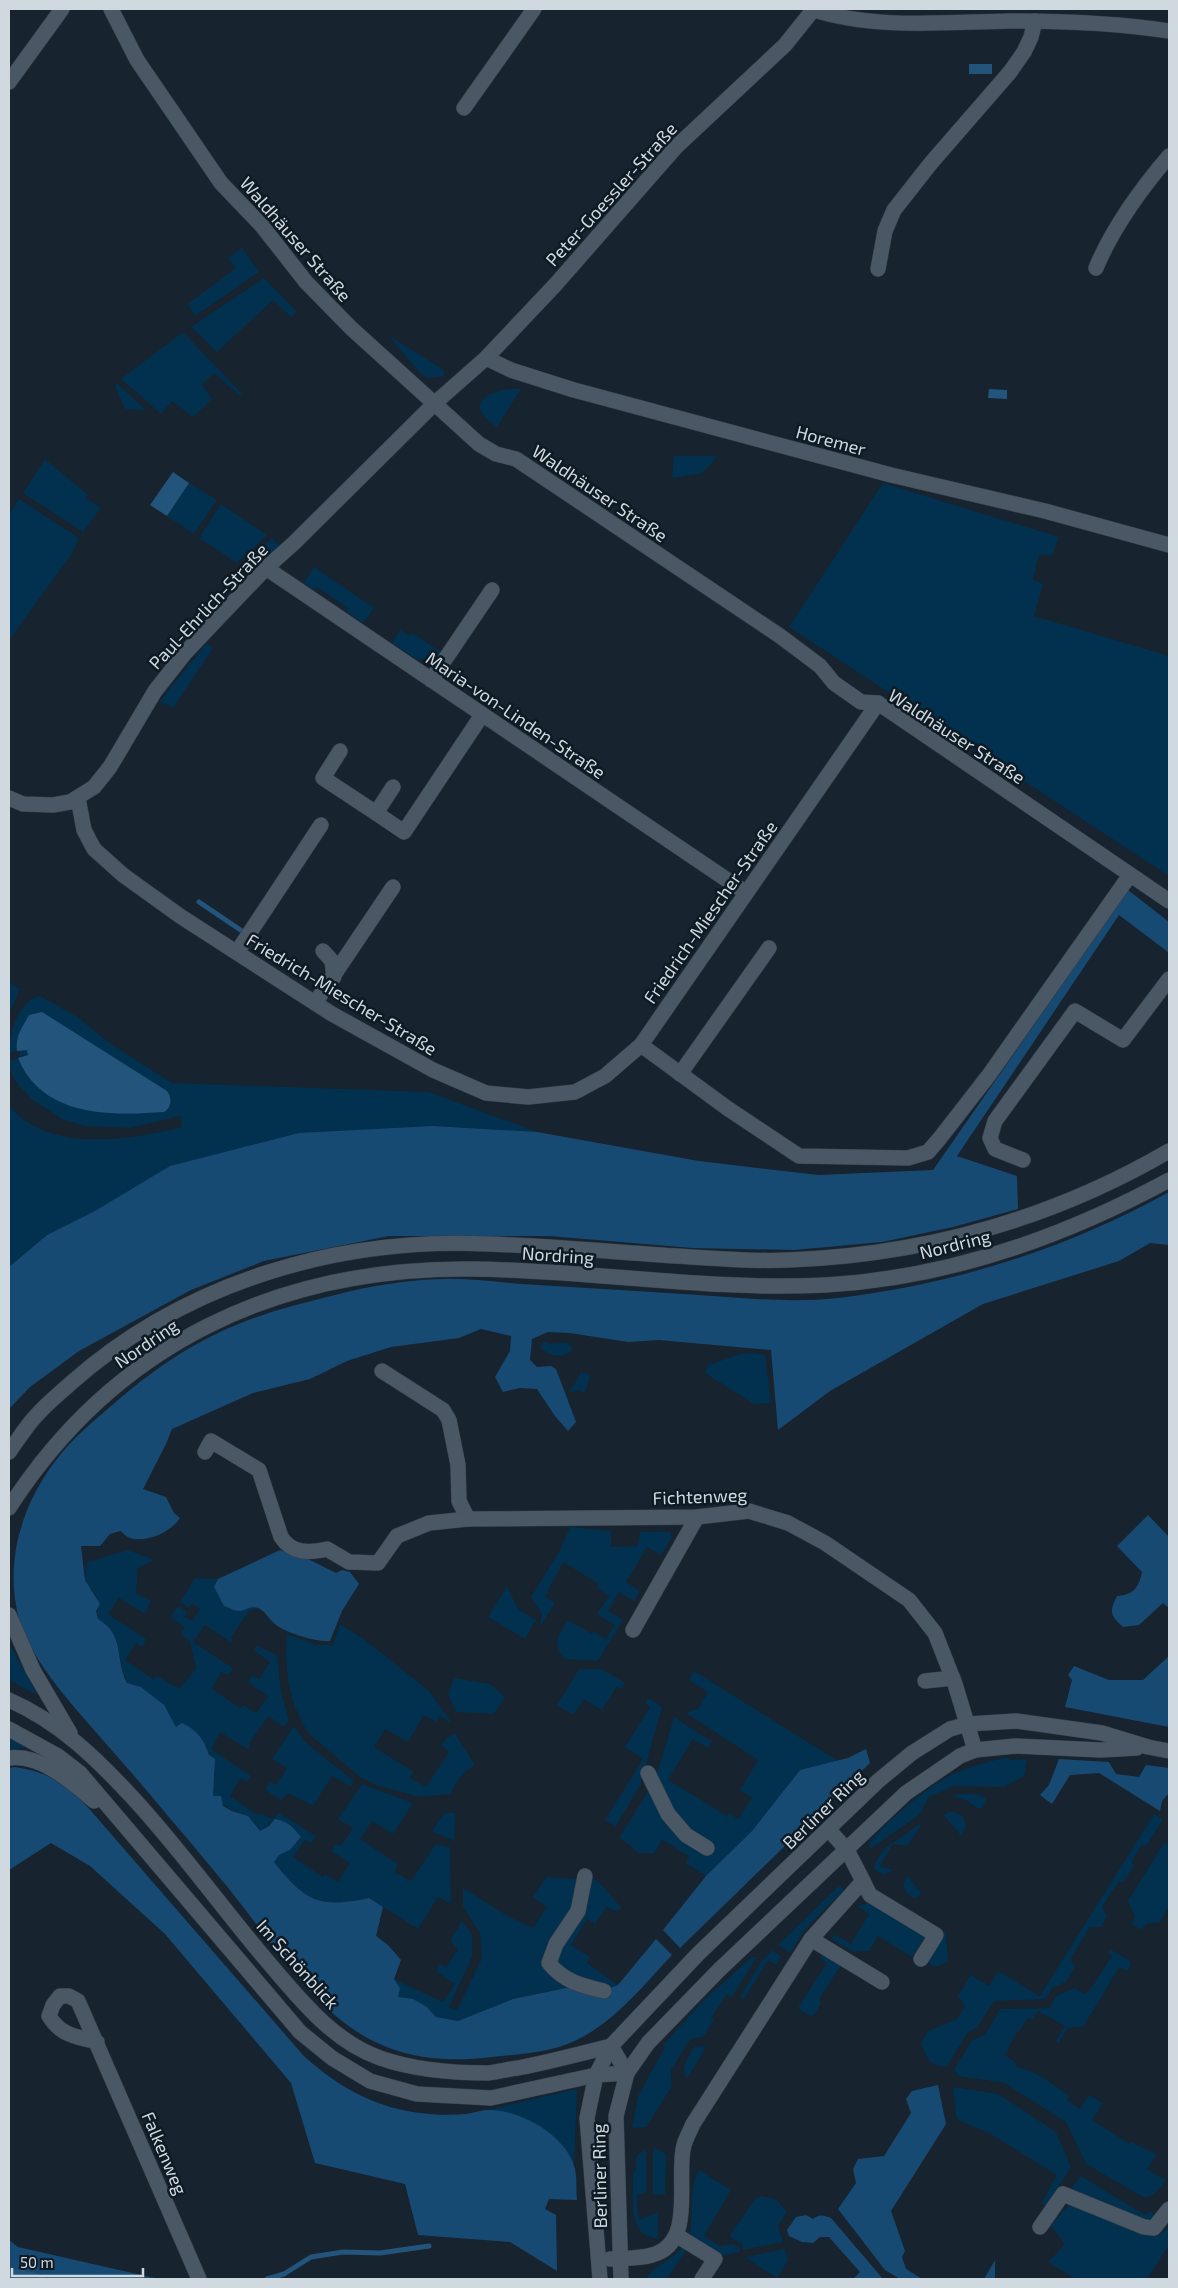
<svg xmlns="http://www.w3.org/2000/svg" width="1178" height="2288" font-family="'Exo 2',sans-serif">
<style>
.green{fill:#02304f}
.forest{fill:#174a72}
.water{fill:#22547c}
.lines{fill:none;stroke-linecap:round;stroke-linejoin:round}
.stream{stroke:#22547c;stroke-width:5}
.minor-casing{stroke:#343d46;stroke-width:16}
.minor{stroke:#4a5764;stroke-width:15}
.labels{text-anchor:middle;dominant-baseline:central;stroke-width:5;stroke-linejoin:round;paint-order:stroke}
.street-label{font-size:18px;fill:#d1d9e0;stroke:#0e1a24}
</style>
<rect width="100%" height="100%" fill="#17232e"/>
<g class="green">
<polygon points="242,248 259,272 195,316 188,304 236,268 228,258"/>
<polygon points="264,278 297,312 291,317 273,300 217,352 191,327"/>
<polygon points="183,332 242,394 240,396 214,373 202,384 212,399 193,417 172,401 161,414 121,379"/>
<polygon points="388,335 444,370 444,376 429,378 421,374"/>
<polygon points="117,383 147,411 125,409 115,386"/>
<path d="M510 389H521L497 427C466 407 481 393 510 389Z"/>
<polygon points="674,456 718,456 702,473 672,478"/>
<polygon points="45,459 88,495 86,498 101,508 83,532 23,493"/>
<polygon points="189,483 217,500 194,534 167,516"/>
<polygon points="883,483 1059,537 1052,556 1039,554 1033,580 1043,584 1034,616 1169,656 1169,876 789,627"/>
<polygon points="19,499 79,538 73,552 9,640 9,515"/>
<polygon points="221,504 267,535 237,563 199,538"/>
<polygon points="272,538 281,547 252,574 242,567"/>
<polygon points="314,567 374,608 363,623 346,611 348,608 317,587 314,590 304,583"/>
<polygon points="400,630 410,636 412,633 441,652 432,665 421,658 418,660 392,643"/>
<polygon points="206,644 213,648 173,708 160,701"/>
<polygon points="9,982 20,989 9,1014"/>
<path d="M40 996 76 1016 111 1044 172 1083 429 1092 537 1132 433 1126 95 1211 47 1235 9 1267V1105C48 1154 128 1140 182 1127L180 1116 130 1128 84 1126 62 1119 31 1099 16 1082 9 1068V1061L20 1057 19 1050 9 1053C9 1034 18 1000 40 996Z"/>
<path d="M545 1341 551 1344 566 1342 571 1346 572 1351C562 1359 548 1356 540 1347Z"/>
<polygon points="753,1353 765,1355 771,1403 754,1404 705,1373 708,1365 740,1354"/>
<polygon points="581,1372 586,1373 590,1377 585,1393 579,1390 569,1393"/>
<path d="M570 1527 611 1531V1547L638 1546 640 1532H670L672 1537 661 1555 647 1547 626 1582 640 1591 634 1601 619 1592 608 1611 623 1620 598 1661 565 1659C551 1642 558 1637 568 1620L592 1634 594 1632 606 1639 615 1625 597 1614 609 1596 597 1588 599 1584 563 1562 545 1597 555 1603 540 1627 542 1614 531 1597 560 1550Z"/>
<path d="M128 1550 155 1560 138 1568 136 1593 151 1601 145 1614 119 1598 108 1614 146 1639 142 1647 136 1643 125 1660 153 1679 157 1676 180 1689 196 1668 190 1641 181 1635 185 1627 171 1618 177 1606 187 1612 184 1617 192 1621 200 1609 192 1604 189 1608 180 1602 195 1578 218 1579 214 1587 238 1611 249 1607 258 1608 249 1611 231 1637 233 1640 231 1642 205 1625 193 1642 233 1668 229 1675 221 1672 212 1689 240 1708 243 1705 256 1713 268 1696 248 1682 252 1675 259 1679 270 1662 254 1650 257 1645 277 1656 281 1692 289 1720 284 1727 268 1716 249 1744V1750L220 1732 211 1749 251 1776 247 1782 240 1778 230 1796 256 1814H262L272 1819 279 1813 316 1836 311 1843 305 1840 293 1857 323 1877 325 1874 338 1882 350 1863 331 1851 336 1844 341 1846 353 1828 338 1819 362 1784 413 1803 393 1834 372 1821 360 1839 398 1864 395 1872 411 1881 436 1844 450 1847 451 1904 438 1897 418 1929 369 1898C318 1909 306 1901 274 1862L278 1855 290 1850 301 1838C295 1828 287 1821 276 1819L260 1832 248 1816C232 1810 226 1809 213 1796V1779L215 1774 206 1745 176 1727 171 1721 169 1713 141 1687 128 1683C114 1658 126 1636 98 1619L96 1596 85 1580 87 1562Z"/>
<polygon points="507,1586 518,1609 536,1620 525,1639 488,1617"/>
<path d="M340 1624 365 1640 429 1691 450 1720 449 1722 440 1716 436 1722 424 1715 408 1742 385 1729 374 1747 414 1772 410 1778 426 1787 449 1752 441 1745 448 1737 455 1734 475 1765C463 1773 455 1781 451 1794L419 1797 376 1785 360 1777 308 1733 294 1705 288 1681 286 1654 287 1634 317 1645H333Z"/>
<polygon points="9,1643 36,1692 35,1694 9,1680"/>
<polygon points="579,1669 602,1669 625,1683 622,1689 617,1686 602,1710 584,1699 573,1715 557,1705"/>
<polygon points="694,1671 838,1761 800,1770 752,1831 706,1876 686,1863 689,1856 662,1840 654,1853 637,1853 630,1845 619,1838 655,1780 674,1717 712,1742 708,1748 693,1739 668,1780 727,1816 729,1813 738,1819 752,1798 740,1790 758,1760 686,1713 699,1708 708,1692 689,1680"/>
<polygon points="454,1678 490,1684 505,1697 494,1714 456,1712 448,1694"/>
<polygon points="648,1698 662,1707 640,1785 616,1826 605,1820 642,1761 642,1758 625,1747 650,1707 645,1703"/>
<polygon points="294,1726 305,1742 354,1781 350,1786 332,1776 313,1806 288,1793 281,1800 265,1790 269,1782 276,1785 287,1768 272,1759"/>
<polygon points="9,1737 25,1744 24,1748 9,1749"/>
<path d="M1009 1757 1010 1760 1027 1759 1024 1776 1004 1787 954 1786 929 1797 919 1815 870 1849 868 1846C877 1832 888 1822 900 1812 941 1776 957 1769 1009 1757Z"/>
<polygon points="957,1794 978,1794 985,1798 986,1800 982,1808 979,1809 964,1799 955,1798"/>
<polygon points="949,1812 954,1812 963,1817 966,1826 961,1836 944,1815"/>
<polygon points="444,1813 455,1813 454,1841 432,1831"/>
<path d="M1154 1814 1163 1819 1147 1845 1141 1846 1132 1861 1134 1866 1124 1881H1119L1102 1907 1107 1916 1101 1927H1090L1070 1959 1075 1967 1066 1982 1052 1988 1045 1999 994 2001 977 2028 968 2032 947 2066C929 2067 927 2058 921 2043L928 2031 957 2019 965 2006 958 1996 971 1975 989 1986 998 1971 1040 1996Z"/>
<polygon points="920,1824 921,1826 907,1846 893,1844 880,1866 893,1870 884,1875 875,1870 874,1865 884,1849"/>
<polygon points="1164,1843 1169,1843 1169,1907 1160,1922 1146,1924 1142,1930 1131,1924 1135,1917 1128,1901"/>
<polygon points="907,1875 922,1894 915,1898 907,1894 903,1885"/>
<polygon points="546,1877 597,1880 621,1907 617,1912 606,1907 595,1924 587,1919 571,1945 590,1957 587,1963 618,1985 604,1991 566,1988 513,1999 458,2021 436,2017 427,2007 398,1997 394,1979 443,2002 455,1984 436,1971 440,1964 446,1967 458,1949 450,1941 462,1921 472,1934 472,1957 449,2007 457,2010 482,1958 480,1933 463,1907 463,1888 506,1915 533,1928 547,1907 533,1897"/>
<polygon points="841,1886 844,1890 805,1929 790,1953 778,1945 838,1887"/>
<polygon points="869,1903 925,1937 912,1957 878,1936 869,1951 854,1952 831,1939 834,1934 851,1944 869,1914 857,1906"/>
<polygon points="943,1931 946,1933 948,1962 935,1967 925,1961"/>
<path d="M1110 1949 1130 1961 1131 1966 1127 1971 1119 1967 1084 2026 1068 2028 1059 2043 1056 2041 1065 2026 1038 2011 1032 2020 1028 2017 1019 2032 1017 2031 1005 2055 1017 2064 1016 2067C1037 2070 1052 2085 1070 2096L1067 2100 1080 2109 1089 2095 1103 2103 1092 2120 1130 2144 1131 2142 1157 2154 1147 2169 1166 2180C1160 2189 1155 2195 1145 2198L1086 2164 1066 2122 1004 2083 959 2076 954 2070 972 2040 985 2035 1000 2009 1050 2008 1056 1996 1075 1988 1084 1994 1090 1990 1112 1956 1108 1952Z"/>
<polygon points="773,1950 781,1957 776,1965 768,1960 744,1999 740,1997 761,1962"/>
<polygon points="822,1954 841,1965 819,1999 821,2003 814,2015 810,2016 798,2008 827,1963 820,1958"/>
<polygon points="752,1957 757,1957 731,1998 726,1995 711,2018 714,2020 703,2037 690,2039 671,2070 672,2086 646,2127 632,2128 638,2096 665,2047 663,2045 705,1999"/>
<path d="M701 2046 706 2047 688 2077H685C682 2065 688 2058 694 2047Z"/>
<polygon points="953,2087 998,2094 1056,2132 1071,2167 1046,2206 1043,2205 1042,2202 1057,2175 987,2132 960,2121 956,2117"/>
<polygon points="576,2089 577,2091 574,2168 560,2142 516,2115 487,2110"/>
<polygon points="653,2147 666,2154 665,2195 653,2194"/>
<path d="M644 2150 646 2152V2192L637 2195 638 2218 639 2220 658 2212V2238C626 2239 634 2192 633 2172L636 2171V2157Z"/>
<path d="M699 2170 731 2190 704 2236 720 2246 732 2244 740 2248V2252L720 2256 690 2234C694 2214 688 2187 699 2170Z"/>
<polygon points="1081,2176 1145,2215 1151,2211 1155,2215 1150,2221 1146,2221 1070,2190"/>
<polygon points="761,2196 776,2199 787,2212 778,2226 783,2242 743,2250 743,2245 729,2236 756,2198"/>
<polygon points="1070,2203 1158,2236 1169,2227 1169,2245 1147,2279 1076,2279 1048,2262 1065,2244 1051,2226"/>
<path d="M682 2247H688L667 2279H646C655 2264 673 2260 682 2247Z"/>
<polygon points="785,2249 788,2260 777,2278 745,2257"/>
</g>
<g class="forest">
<polygon points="1128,890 1169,922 1168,952 1119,915 957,1156 1017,1176 1018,1209 953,1227 882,1242 794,1250 692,1248 549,1236 389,1236 264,1261 191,1290 79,1351 30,1387 9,1409 9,1267 47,1235 95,1211 170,1166 299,1133 433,1126 537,1132 699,1161 818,1175 933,1170"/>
<path d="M1169 1192V1245L1150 1243 1119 1261 983 1304 830 1391 778 1430 771 1350 659 1340 628 1342 570 1333 548 1332 532 1339 530 1360 537 1367 551 1366 556 1369 576 1422 568 1431 555 1416 537 1389 520 1388 503 1392 495 1377 510 1351 511 1336 481 1329 459 1338 391 1347 347 1361 310 1379 253 1393 172 1429 166 1444 143 1489 166 1497 174 1513 180 1518C171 1532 147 1543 130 1538 127 1537 123 1533 120 1531L110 1534 100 1546H81L85 1580 100 1604 96 1611 98 1619C126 1636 114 1658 127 1683L141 1687 164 1705 176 1727 182 1723C197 1730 204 1739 209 1755L215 1759 213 1796H221L223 1806 232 1811 248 1816 260 1831 269 1826 275 1819C288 1821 294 1828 301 1837L290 1850 279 1855 274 1862C305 1901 319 1909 369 1898L383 1907 376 1936 388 1945 401 1960 394 1979 400 1988 398 1997 413 1999 427 2007 436 2017 458 2021 513 1999 566 1988 604 1991 618 1985 656 1939 672 1955C639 1990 607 2032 559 2047 539 2053 514 2055 492 2057 363 2073 317 2004 247 1912 222 1879 195 1848 168 1816 142 1784 114 1753 87 1722 61 1692 31 1657 19 1619 0 1548 33 1475 86 1428 125 1393 166 1358 214 1335 251 1316 291 1306 331 1296 368 1286 405 1280 443 1279 469 1278 496 1282 522 1284 571 1287 620 1290 668 1293 724 1296 782 1304 838 1298 955 1284 1066 1249 1169 1192Z"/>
<path d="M1148 1515 1169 1537V1608L1163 1603 1139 1625 1123 1627C1110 1615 1109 1612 1117 1596 1133 1595 1139 1588 1142 1572L1117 1546Z"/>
<path d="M280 1550 310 1560 336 1573 342 1570 350 1572 359 1584 342 1611 330 1641C319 1643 283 1632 275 1624 269 1619 265 1611 258 1608 250 1605 245 1611 239 1611 234 1611 228 1607 224 1606L214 1587 218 1579Z"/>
<polygon points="1169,1656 1169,1727 1065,1707 1072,1680 1068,1675 1074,1666 1109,1680 1143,1680"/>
<polygon points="866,1749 870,1763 680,1948 663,1930 706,1876 752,1831 800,1770 848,1758"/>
<polygon points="1059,1759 1109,1762 1116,1774 1139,1777 1146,1765 1169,1768 1169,1793 1162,1801 1160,1811 1099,1773 1070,1775 1052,1804 1040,1795 1049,1785"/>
<path d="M14 1767C48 1772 60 1781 85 1804L303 2055C330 2080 361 2100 398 2109 419 2114 444 2116 466 2114 473 2113 479 2111 485 2110 519 2108 567 2135 575 2169 577 2179 576 2190 577 2200L549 2199 545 2209 556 2215 557 2271 510 2242 418 2235 405 2184 315 2163 291 2083 165 1934 90 1866 51 1843 9 1870V1768Z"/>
<polygon points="938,2085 946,2124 891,2211 905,2251 902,2257 906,2269 922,2279 900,2279 885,2270 838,2209 856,2183 853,2169 858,2159 884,2156 911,2113 906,2099 912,2091"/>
<path d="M806 2215 813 2219C819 2214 823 2215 831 2218L883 2279H853L860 2272 829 2237H820L813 2243 802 2242 789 2236 787 2230 796 2217Z"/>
<polygon points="9,2240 18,2247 159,2279 9,2279"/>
<polygon points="995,2260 995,2279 984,2279"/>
</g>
<g class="water">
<rect x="969" y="64" width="23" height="10"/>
<polygon points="989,389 1007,390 1007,399 988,398"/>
<polygon points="173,472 189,483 167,516 150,505"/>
<path d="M42 1012 167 1091C172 1097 172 1108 164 1112 110 1116 42 1117 18 1058L28 1055 27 1050 17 1051C15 1036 22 1028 29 1015Z"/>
<polygon points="19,2269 36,2273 49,2279 20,2275 9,2277 9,2271"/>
</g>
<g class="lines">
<g class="stream">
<polyline points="199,902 242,931"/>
<polyline points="255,939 302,970"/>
<polyline points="267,2279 284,2274 311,2257 343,2252 380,2253 429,2246"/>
</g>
<g class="minor-casing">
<g id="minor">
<polyline points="111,9 137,60 221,183 262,226 306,282 351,328 479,444 496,454 516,459 780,636 820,666 834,683 861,702 878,703 1169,901"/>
<path d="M811 9C874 30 945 22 1011 21 1064 21 1117 23 1169 31"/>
<polyline points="9,82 62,9"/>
<polyline points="464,108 534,9"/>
<path d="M1096 268C1113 227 1140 190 1169 156"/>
<polyline points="878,269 885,231 894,210 931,163 1010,72 1024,52 1031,37 1035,21"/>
<polyline points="486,358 511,370 574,390 891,475 1045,511 1169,545"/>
<polyline points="266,568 745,892"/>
<polyline points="431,680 492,590"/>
<polyline points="340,751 323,778 376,813"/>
<polyline points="393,787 376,813 404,832 482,715"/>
<polyline points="9,798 23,804 53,805 70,802 94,787 110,767 155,691 185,653 266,568 294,543 435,403 486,358 556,284 676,147 785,45 813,10"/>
<polyline points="78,798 84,830 94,849 123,875 180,916 332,1014 433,1070 486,1093 528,1097 575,1092 605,1076 641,1045 878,703"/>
<polyline points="323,951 332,961 334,977"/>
<polyline points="237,952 321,825"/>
<polyline points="315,1003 393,887"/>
<polyline points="641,1045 727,1108 799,1156 908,1158 928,1152 940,1138 989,1075 1130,875"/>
<polyline points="680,1074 769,948"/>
<polyline points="1023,1160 995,1149 990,1138 995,1121 1075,1011 1123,1040 1169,979"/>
<polyline points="382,1371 443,1410 449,1420 458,1465 459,1501 468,1519"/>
<path d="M9 1452C17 1441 25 1428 35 1417 46 1404 59 1394 71 1383 185 1282 338 1237 488 1244 551 1246 613 1252 676 1256 713 1258 751 1262 788 1260 923 1255 1052 1219 1169 1151"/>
<path d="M205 1452 211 1441 259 1470 281 1537C292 1554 309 1553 327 1549L349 1562 378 1563 397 1536 429 1523 468 1519 697 1517 749 1511 788 1523 825 1543 909 1600 935 1633 955 1684 975 1750"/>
<path d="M9 1508C115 1343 279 1267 472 1269 590 1270 707 1291 826 1285 947 1278 1064 1237 1169 1180"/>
<polyline points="9,1615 33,1670 70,1733"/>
<polyline points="633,1630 697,1517"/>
<polyline points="925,1681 953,1678"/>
<path d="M9 1700C59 1722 96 1758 133 1798 181 1850 222 1908 268 1962 300 1999 332 2041 380 2058 414 2070 451 2073 488 2073 498 2072 508 2069 518 2068 549 2062 580 2054 611 2046"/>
<polyline points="9,1729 58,1756 80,1773 300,2032 332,2058 370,2081 417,2094 491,2098 596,2075 627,2073"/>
<path d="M9 1758C41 1754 72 1782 94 1801"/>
<polyline points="648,1773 668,1814 686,1835 707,1848"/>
<path d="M585 1876 578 1911 556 1944 549 1963C563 1981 582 1986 604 1991"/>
<polyline points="863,1881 870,1895 936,1935 921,1959"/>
<polyline points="811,1939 882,1982"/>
<path d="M97 2042C76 2036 61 2036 49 2016L53 2005 60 1996H69L78 2001 199 2279"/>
<polyline points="611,2046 627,2073"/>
<polyline points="1040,2227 1063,2194 1144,2227 1154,2228 1169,2209"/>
<polyline points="676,2235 715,2259 702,2279"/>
<path d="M610 2259C624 2258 639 2259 652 2255 697 2243 675 2177 684 2145 686 2138 690 2131 693 2124L811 1939 863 1881 847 1850 829 1830"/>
<polyline points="600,2279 587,2118 596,2075 611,2046 698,1954 878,1781 912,1753 950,1729 968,1724 1016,1721 1102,1733 1148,1747 1169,1751"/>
<polyline points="621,2279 616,2116 627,2073 648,2043 719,1970 906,1793 960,1756 975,1750 1015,1746 1101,1750 1137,1748"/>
</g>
</g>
<use href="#minor" class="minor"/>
</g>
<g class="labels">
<g class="street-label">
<text transform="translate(611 194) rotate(-48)">Peter-Goessler-Straße</text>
<text transform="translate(296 239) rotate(49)">Waldhäuser Straße</text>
<text transform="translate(831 440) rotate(15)">Horemer</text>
<text transform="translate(600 493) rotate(34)">Waldhäuser Straße</text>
<text transform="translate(208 606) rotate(-47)">Paul-Ehrlich-Straße</text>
<text transform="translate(516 715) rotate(34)">Maria-von-Linden-Straße</text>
<text transform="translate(957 736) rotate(33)">Waldhäuser Straße</text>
<text transform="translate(710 912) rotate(-55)">Friedrich-Miescher-Straße</text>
<text transform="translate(342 994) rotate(31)">Friedrich-Miescher-Straße</text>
<text transform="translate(955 1244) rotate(-14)">Nordring</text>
<text transform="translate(558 1255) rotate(4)">Nordring</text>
<text transform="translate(146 1343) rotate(-34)">Nordring</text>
<text transform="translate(700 1496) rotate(-2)">Fichtenweg</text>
<text transform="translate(823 1809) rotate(-44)">Berliner Ring</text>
<text transform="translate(298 1964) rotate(48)">Im Schönblick</text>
<text transform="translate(165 2153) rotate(67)">Falkenweg</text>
<text transform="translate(599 2176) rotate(-91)">Berliner Ring</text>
</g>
</g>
<rect width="1178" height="2288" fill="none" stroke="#d1d9e0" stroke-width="20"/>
<path d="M12 2268v8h131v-8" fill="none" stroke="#d1d9e0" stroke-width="2.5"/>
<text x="20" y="2268" font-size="15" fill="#d1d9e0" stroke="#0e1a24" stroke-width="4" paint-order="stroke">50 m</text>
</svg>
